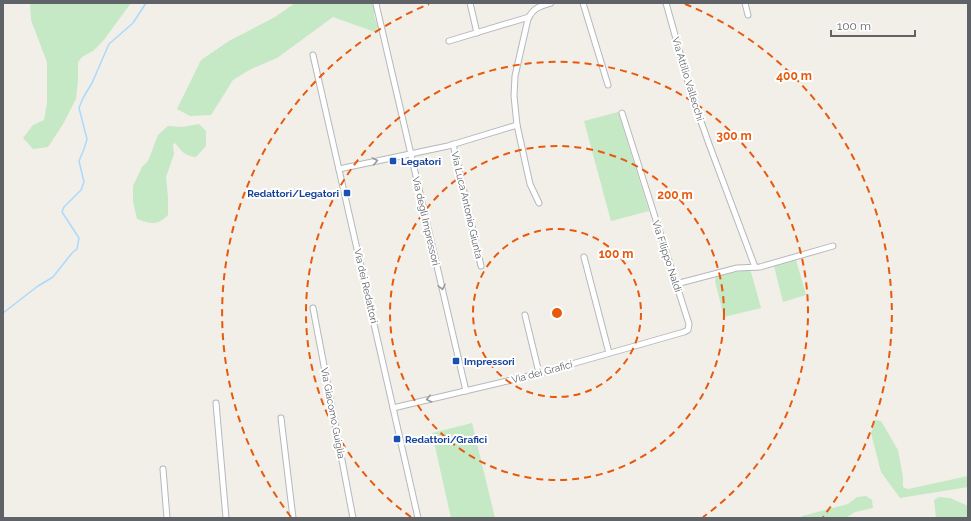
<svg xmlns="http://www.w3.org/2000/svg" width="971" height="521" font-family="Raleway,sans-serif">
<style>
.green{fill:#c5e8c5}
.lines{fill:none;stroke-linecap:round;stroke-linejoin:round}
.stream{stroke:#aadaff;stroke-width:1.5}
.street-casing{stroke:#b5b8bc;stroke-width:7}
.street{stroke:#fff;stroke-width:5}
.oneway{stroke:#979a9d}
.ring{fill:none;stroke:#e8590c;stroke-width:2;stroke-dasharray:7 5}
.transit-dot{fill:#1a4fb4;stroke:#fff;stroke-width:1.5}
.labels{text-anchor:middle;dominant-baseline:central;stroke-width:4;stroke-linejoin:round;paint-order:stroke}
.street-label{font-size:10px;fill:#5f6368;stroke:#fff}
.transit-label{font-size:10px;font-weight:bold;fill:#164399;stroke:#fff;text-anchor:start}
.centre{fill:#e8590c;stroke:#fff;stroke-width:2}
.ring-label{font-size:12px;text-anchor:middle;font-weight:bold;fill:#e8590c;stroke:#fff;stroke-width:4;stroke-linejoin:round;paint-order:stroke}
</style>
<rect width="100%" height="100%" fill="#f1efe8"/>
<g class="green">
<polygon points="30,3 131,3 103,41 93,51 82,57 78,62 78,80 76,99 63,124 48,147 33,149 23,138 33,125 44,120 47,103 47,62 31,20"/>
<polygon points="295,3 374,3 374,16 378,27 375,32 333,17 277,58 251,69 233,80 211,115 190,116 177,109 201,60 229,41 275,17"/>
<polygon points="618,112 649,211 611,221 584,121"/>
<path d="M199 124 206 131V146L196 157C184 156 182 151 175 143L173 145 174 154 166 177 168 197V215C157 226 151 224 137 219L133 201V186L142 167 148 161 158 135 168 126 182 127Z"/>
<polygon points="796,260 806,295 783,302 774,266"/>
<path d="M748 269 751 272 761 308 724 317 715 281 716 277C726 273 737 273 748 269Z"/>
<polygon points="875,420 881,421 898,450 903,477 903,487 908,489 968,476 968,487 900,498 881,472 871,433"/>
<polygon points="472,423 495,518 451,518 432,433"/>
<polygon points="866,496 872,500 873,508 855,512 846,518 801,518 802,516 848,504 857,497"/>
<polygon points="939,497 950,498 968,506 968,518 936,518 934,500"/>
</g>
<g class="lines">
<polyline class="stream" points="3,313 38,286 53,277 72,253 77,249 79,238 62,212 64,207 81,190 84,182 79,161 84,149 87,139 79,108 83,98 92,83 109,44 133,23 146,3"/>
<g class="street-casing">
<g id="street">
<polyline points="470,3 477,33"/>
<polyline points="583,3 608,85"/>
<polyline points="666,3 692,96 709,144 755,267"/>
<polyline points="745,3 748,15"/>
<polyline points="376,4 466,391"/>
<polyline points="449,41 529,17"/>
<polyline points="313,55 418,518"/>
<polyline points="517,125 530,184 539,203"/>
<polyline points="453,144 481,266"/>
<path d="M339 169 448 146 517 125 514 96 515 76 528 19C533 8 540 6 551 3"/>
<polyline points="584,257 609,353"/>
<polyline points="676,284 737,268 760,267 833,246"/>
<polyline points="313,308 353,518"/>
<polyline points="525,315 539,373"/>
<polyline points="216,403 226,518"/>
<polyline points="393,408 533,375 684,332 688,330 689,324 622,113"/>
<polyline points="281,418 293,518"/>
<polyline points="163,469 167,518"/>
</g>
</g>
<use href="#street" class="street"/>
</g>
<defs><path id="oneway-chevron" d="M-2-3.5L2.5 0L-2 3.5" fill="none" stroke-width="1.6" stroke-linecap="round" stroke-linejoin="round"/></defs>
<g class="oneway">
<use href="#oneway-chevron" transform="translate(375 161) rotate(-12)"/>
<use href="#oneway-chevron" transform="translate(442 287) rotate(77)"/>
<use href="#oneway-chevron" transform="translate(429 399) rotate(167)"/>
</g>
<g class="ring">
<circle cx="557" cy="313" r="84"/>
<circle cx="557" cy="313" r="167"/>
<path d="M411 517A251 251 0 1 1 703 517"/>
<path d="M291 517A335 335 0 0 1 429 4M685 4A335 335 0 0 1 823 517"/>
</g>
<g class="transit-dot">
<rect x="389" y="157" width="8" height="8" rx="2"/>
<rect x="343" y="189" width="8" height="8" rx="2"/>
<rect x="452" y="357" width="8" height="8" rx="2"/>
<rect x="393" y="435" width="8" height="8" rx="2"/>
</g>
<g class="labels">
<g class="street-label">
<text transform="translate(688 79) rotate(73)">Via Attilio Vallecchi</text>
<text transform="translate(467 205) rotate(77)">Via Luca Antonio Giunta</text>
<text transform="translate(426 221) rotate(77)">Via degli Impressori</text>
<text transform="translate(667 256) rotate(72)">Via Filippo Naldi</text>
<text transform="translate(366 286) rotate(77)">Via dei Redattori</text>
<text transform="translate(542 372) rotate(-15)">Via dei Grafici</text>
<text transform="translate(333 413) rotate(79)">Via Giacomo Guiglia</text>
</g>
<g class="transit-label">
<text x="401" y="161">Legatori</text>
<text x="339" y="193" text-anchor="end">Redattori/Legatori</text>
<text x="464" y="361">Impressori</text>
<text x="405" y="439">Redattori/Grafici</text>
</g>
</g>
<circle cx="557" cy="313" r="6" class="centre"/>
<g class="ring-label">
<text x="794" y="80">400 m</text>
<text x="734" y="140">300 m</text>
<text x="675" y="199">200 m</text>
<text x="616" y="258">100 m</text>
</g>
<rect width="971" height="521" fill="none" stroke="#5f6368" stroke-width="8"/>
<path d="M831 30v6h84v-6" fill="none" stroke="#5f6368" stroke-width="2"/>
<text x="837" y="30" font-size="12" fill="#5f6368" stroke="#ffffff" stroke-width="3" paint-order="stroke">100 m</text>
</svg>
